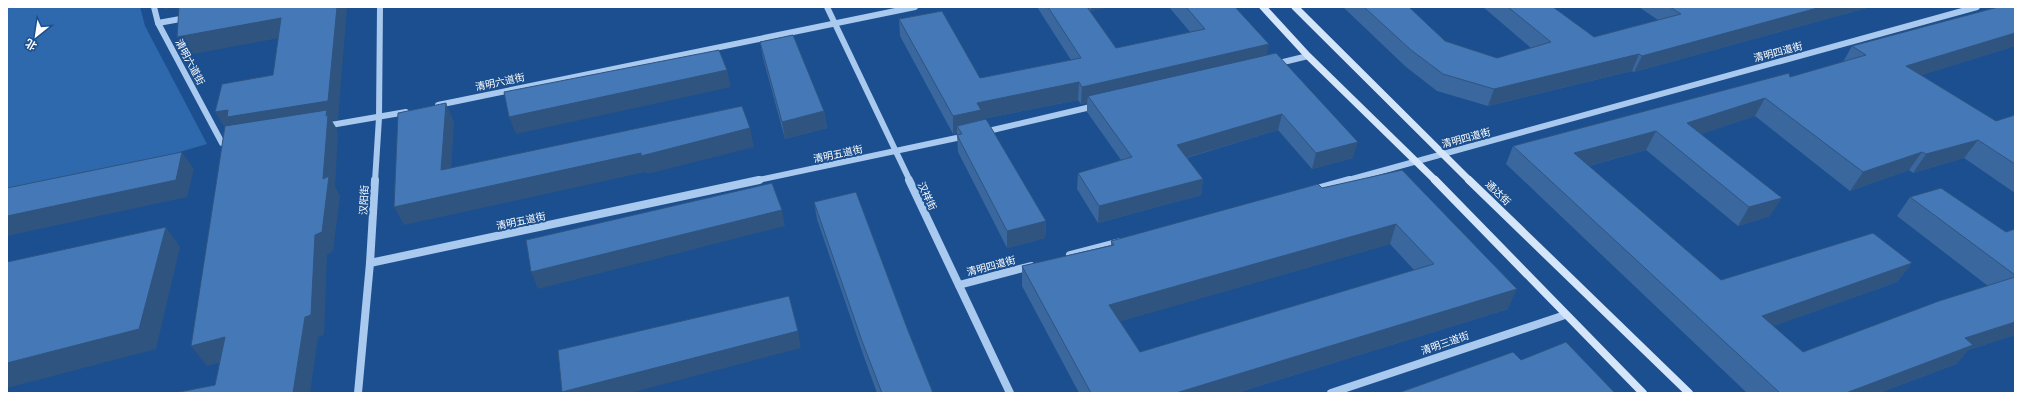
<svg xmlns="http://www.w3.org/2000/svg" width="2022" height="400" font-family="'Asap Condensed','Noto Sans SC',sans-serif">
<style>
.green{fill:#2e69ad}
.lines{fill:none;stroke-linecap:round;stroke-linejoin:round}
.tertiary-far1{stroke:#a9c9ee;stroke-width:6}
.tertiary{stroke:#a9c9ee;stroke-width:8}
.secondary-far1{stroke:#d6e6fa;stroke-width:7}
.secondary{stroke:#d6e6fa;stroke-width:8}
.wall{fill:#3a679d;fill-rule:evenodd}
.shaded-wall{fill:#305480}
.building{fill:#4478b7;stroke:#305480;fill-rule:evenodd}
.labels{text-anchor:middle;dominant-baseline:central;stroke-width:4;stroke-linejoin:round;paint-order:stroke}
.street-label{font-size:10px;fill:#fff;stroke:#1b4f8f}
</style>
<rect width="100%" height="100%" fill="#1b4f8f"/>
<polygon class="green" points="7,7 140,7 145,26 207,144 101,175 7,196"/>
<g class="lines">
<g class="tertiary-far1">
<polyline points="154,7 158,23 186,18"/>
<polyline points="827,7 910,181"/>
<polyline points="158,23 222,143 230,142"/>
<polyline points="1275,64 1308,56"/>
<polyline points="438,105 915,7"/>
<polyline points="325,126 406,112"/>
<polyline points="984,132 1095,106"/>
<polyline points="375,181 379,118 380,7"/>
<polyline points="754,181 966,136"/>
<polyline points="1345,181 1977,7"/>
</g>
<g class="tertiary">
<polyline points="909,180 1010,393"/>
<polyline points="1313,190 1349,180"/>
<polyline points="1070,255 1120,242"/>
<polyline points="370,263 759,180"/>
<polyline points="959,285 1031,266"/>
<polyline points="358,393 370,263 375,180"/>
<polyline points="1331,393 1565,315"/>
</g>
<g class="secondary-far1">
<polyline points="1263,7 1308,56 1436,181"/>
<polyline points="1295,7 1470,181"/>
</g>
<g class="secondary">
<polyline points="1435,180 1643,393"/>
<polyline points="1469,180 1689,393"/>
</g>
</g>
<g class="wall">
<polygon points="1037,7 1087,7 1116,48 1190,32 1169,7 1235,7 1267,55 1353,158 1312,169 1278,130 1187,158 1203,179 1201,195 1098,223 1077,189 1078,173 1121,160 1087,112 1087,103 1081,104 1078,100 982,119 1046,221 1045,238 1007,248 958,152 957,135 957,133 953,134 900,36 899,19 980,78 1071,60"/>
<polygon points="1087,7 1108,7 1091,11"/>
<polygon points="1343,7 1409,7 1445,41 1497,58 1531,48 1483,7 1553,7 1594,37 1658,20 1639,7 1870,7 1634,72 1632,71 1488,106 1437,91 1406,67"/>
<polygon points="2015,7 2015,46 1921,75 1996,121 2015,115 2015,193 1964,158 1913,173 1909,170 1850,191 1755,116 1701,134 1770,216 1738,226 1646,150 1589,166 1721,280 1912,263 1897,282 1773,326 1803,352 1988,286 1897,216 1910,197 2006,232 2015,229 2015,335 1968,350 1956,364 1879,393 1747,393 1506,164 1513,146 1790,77 1843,62 1852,46"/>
<polygon points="760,42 824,111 827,128 785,139 763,58"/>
<path d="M1402 170 1508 309 1236 393H1079L1022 286V266L1111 245V241L1322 188ZM1390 244 1414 270 1140 352 1120 321Z"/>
<polygon points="814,202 907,328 933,393 877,393 864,357 817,219"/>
</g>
<g class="shaded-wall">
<polygon points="163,7 173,7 165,10"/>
<polygon points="337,7 347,7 338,120 332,121 337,129 337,132 338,135 335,186 340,196 333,251 327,255 324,335 318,337 310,393 293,393 227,131 215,112 228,110 328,101"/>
<polygon points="1091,7 1108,7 1091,11"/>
<polygon points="1821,7 1870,7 1634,72 1642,56"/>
<polygon points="281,18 290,36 188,55 177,37"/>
<polygon points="2015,33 2015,46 1894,84 1906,66"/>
<polygon points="1269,44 1266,61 1088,96 1087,103 1081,104 1082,87"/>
<polygon points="1639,54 1632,71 1488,106 1494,89"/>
<polygon points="727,70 731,87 516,134 509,117"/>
<polygon points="1079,82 1078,100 982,119 982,127 957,126 957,133 953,134 953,116 977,103"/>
<polygon points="1765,98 1755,116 1678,142 1687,123"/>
<polygon points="446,103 454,122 450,188 441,170"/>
<polygon points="824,111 827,128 785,139 782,122"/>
<polygon points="1282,114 1278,130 1175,161 1177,145"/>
<polygon points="750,128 754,147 647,174 646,172 404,225 394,207"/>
<polygon points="1656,131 1646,150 1566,172 1574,153"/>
<polygon points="1978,140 1964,158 1913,173 1926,154"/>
<polygon points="1358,142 1353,158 1312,169 1316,153"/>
<polygon points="182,152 194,169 187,197 7,236 7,216"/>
<polygon points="1922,152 1909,170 1850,191 1863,172"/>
<polygon points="1203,179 1201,195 1098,223 1099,206"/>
<polygon points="1782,198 1770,216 1738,226 1749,207"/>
<polygon points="782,210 785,226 538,289 531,272"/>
<polygon points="1046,221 1045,238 1007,248 1007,231"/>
<polygon points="1396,224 1390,244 1108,325 1109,305"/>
<polygon points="166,227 180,247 156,349 7,388 7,363"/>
<polygon points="1912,263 1897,282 1749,335 1762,316"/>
<polygon points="1517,289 1508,309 1236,393 1176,393"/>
<polygon points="2015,322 2015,335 1968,350 1956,364 1879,393 1846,393 1965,338"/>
<polygon points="798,331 801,348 630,393 563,393 562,392"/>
<polygon points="225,337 240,357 207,366 191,346"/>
</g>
<g class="building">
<polygon points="179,7 337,7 328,101 227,117 228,110 215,112 222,84 273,75 281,18 177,37"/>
<polygon points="1048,7 1087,7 1116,48 1205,29 1186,7 1235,7 1269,44 1082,87 1079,82 977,103 981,110 953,116 899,19 942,11 980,78 1081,58"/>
<polygon points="1364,7 1409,7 1445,41 1497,58 1551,42 1508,7 1553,7 1594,37 1681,14 1670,7 1821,7 1642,56 1639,54 1494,89 1443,74 1411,50"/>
<polygon points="1998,7 2015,7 2015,33 1906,66 1996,121 2015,115 2015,164 1978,140 1926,154 1922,152 1863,172 1765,98 1687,123 1782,198 1749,207 1656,131 1574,153 1721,280 1873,233 1912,263 1762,316 1803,352 1939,301 2015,277 2015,322 1965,338 1973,345 1846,393 1780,393 1513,146 1789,73 1790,77 1866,55 1852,46"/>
<polygon points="793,35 824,111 782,122 760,42"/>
<polygon points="719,50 727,70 509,117 504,92"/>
<polygon points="1276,53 1358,142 1316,153 1282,114 1177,145 1203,179 1099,206 1078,173 1132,157 1088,96"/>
<polygon points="446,103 441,170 742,106 750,128 641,156 641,153 394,207 398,113"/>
<polygon points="327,110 326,116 328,115 323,179 329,176 322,232 315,235 311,315 305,317 293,393 174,393 215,385 225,337 191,346 225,126"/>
<polygon points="986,119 1046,221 1007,231 957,135 962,134 957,126"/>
<polygon points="182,152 176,180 7,216 7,188"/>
<path d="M1402 170 1517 289 1176 393H1091L1022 266 1114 245 1111 241 1318 184 1322 188ZM1396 224 1434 264 1140 352 1109 305Z"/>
<polygon points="772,183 782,210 531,272 526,240"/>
<polygon points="1941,188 2006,232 2015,229 2015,275 1910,197"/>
<polygon points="856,192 907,328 933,393 882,393 862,341 814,202"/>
<polygon points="166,227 139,329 7,363 7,262"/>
<polygon points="789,296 798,331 562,392 558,350"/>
<polygon points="1566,342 1615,393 1398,393 1513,352 1521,360"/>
</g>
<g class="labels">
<g class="street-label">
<text transform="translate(1778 52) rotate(-15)">清明四道街</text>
<text transform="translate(190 62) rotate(62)">清明六道街</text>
<text transform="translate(500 82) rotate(-12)">清明六道街</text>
<text transform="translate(1466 138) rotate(-15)">清明四道街</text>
<text transform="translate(838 154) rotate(-12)">清明五道街</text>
<text transform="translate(1498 193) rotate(44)">通达街</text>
<text transform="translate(927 196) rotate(65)">汉祥街</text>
<text transform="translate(364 200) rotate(-87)">汉阳街</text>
<text transform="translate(521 221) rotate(-12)">清明五道街</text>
<text transform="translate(991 266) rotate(-15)">清明四道街</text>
<text transform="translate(1445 343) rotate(-19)">清明三道街</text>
</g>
</g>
<rect width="2022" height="400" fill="none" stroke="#ffffff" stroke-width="16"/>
<g transform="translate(36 36) rotate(210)" stroke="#1b4f8f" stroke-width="3" paint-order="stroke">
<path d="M0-3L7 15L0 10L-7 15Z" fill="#ffffff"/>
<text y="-6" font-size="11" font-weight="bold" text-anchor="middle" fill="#ffffff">北</text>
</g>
</svg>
